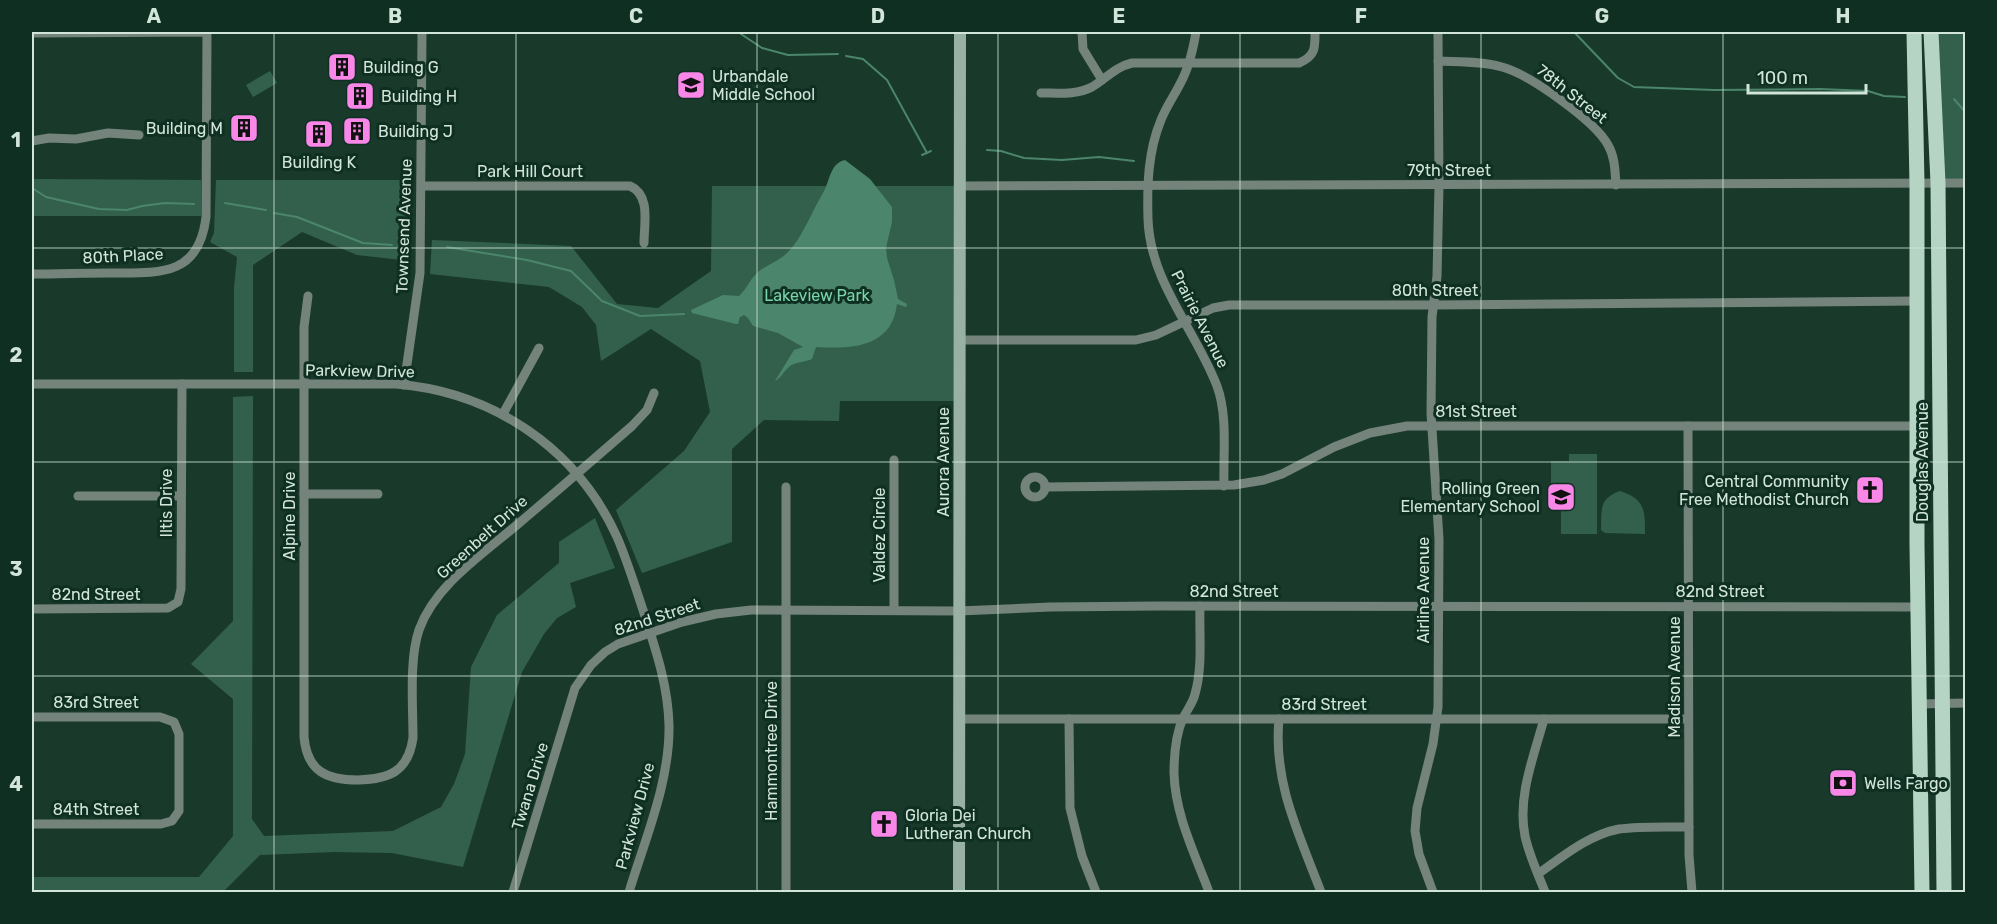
<svg xmlns="http://www.w3.org/2000/svg" width="1997" height="924" font-family="Rubik,sans-serif">
<style>
.green{fill:#33604c}
.water{fill:#4b856b}
.lines{fill:none;stroke-linecap:round;stroke-linejoin:round}
.stream{stroke:#4b856b;stroke-width:2}
.street{stroke:#74837b;stroke-width:9}
.secondary{stroke:#99b1a4;stroke-width:12}
.primary{stroke:#b5d4c4;stroke-width:15}
.grid{fill:none;stroke:#d2e5db;stroke-width:1.5;stroke-opacity:0.55}
.labels{text-anchor:middle;dominant-baseline:central;stroke-width:6;stroke-linejoin:round;paint-order:stroke}
.poi-label{font-size:16px;fill:#d2e5db;stroke:#0e2f21;text-anchor:start}
.street-label{font-size:16px;fill:#d2e5db;stroke:#0e2f21}
.park-label{font-size:16px;fill:#7bd4ac;stroke:#0e2f21}
.neatline{fill:none;stroke:#d2e5db;stroke-width:2}
.grid-label{font-size:20px;text-anchor:middle;font-weight:bold;fill:#d2e5db}
</style>
<rect width="100%" height="100%" fill="#193a2b"/>
<g class="green">
<polygon points="1931,32 1965,32 1965,183 1938,183"/>
<polygon points="270,71 277,83 253,97 246,85"/>
<polygon points="32,179 201,180 201,216 32,216"/>
<polygon points="216,180 408,180 408,220 410,261 357,255 302,232 253,265 253,372 234,372 234,288 237,257 210,242 214,233"/>
<polygon points="712,186 959,186 960,401 840,401 839,421 764,420 732,449 732,542 642,573 616,510 684,451 710,412 700,361 651,329 601,361 596,325 582,307 549,287 430,274 432,240 571,246 617,304 658,308 711,271"/>
<polygon points="253,396 252,819 264,836 393,831 441,807 454,784 465,754 471,667 497,615 559,563 559,542 595,518 615,568 570,583 576,607 557,618 544,634 522,672 463,867 392,853 334,852 260,855 223,892 32,892 32,877 199,877 233,836 233,699 191,664 233,621 233,397"/>
<polygon points="1569,454 1597,454 1597,534 1561,534 1561,501 1549,501 1549,486 1551,486 1551,461 1569,461"/>
<path d="M1620 491C1645 499 1645 510 1645 534L1605 533 1601 530C1602 510 1598 499 1620 491Z"/>
</g>
<path class="water" d="M845 160 870 179 892 207V222L886 248 887 258 894 280 898 299 907 304 906 307 897 304C892 348 851 349 816 347L812 359C806 362 794 362 789 367 783 372 782 377 775 381L794 350 803 347 778 333 753 326 748 318 744 315 740 317 738 324H736L692 313 691 310 723 295 739 296C746 290 749 281 756 274 765 265 778 262 787 253 802 239 812 211 823 193 830 181 830 163 845 160Z"/>
<g class="lines">
<g class="stream">
<polyline points="738,32 762,48 788,55 838,54"/>
<polyline points="1574,32 1618,78 1634,87 1714,90 1820,89 1868,91 1884,96 1905,97"/>
<polyline points="846,56 863,59 887,80 927,153"/>
<polyline points="1954,99 1966,113"/>
<polyline points="987,150 1001,151 1024,158 1062,160 1099,157 1134,161"/>
<polyline points="922,155 931,151"/>
<polyline points="32,188 46,197 99,209 127,210 142,206 165,203 194,204"/>
<polyline points="225,203 266,210"/>
<polyline points="274,213 297,217 363,243 392,245"/>
<polyline points="447,247 527,260 571,271 602,301 640,316 684,314"/>
</g>
<g class="street">
<polyline points="1082,32 1083,49 1102,80"/>
<path d="M1196 32C1193 50 1189 68 1180 84 1174 96 1166 107 1161 120 1148 151 1147 185 1148 219 1150 282 1195 329 1217 386 1228 416 1223 454 1224 486"/>
<path d="M32 33 207 32 206 217C199 277 159 273 110 273 84 273 58 274 32 274"/>
<path d="M1438 61C1459 62 1482 61 1502 67 1529 74 1595 121 1608 145 1615 157 1615 171 1616 185"/>
<path d="M1041 93C1058 93 1077 95 1092 87 1107 78 1115 67 1132 63H1299C1316 56 1315 47 1315 32"/>
<polyline points="32,141 49,138 76,139 108,133 139,135"/>
<path d="M422 186H630C651 195 644 224 644 243"/>
<polyline points="959,186 1966,183"/>
<path d="M308 296 304 327V737C307 771 326 780 358 780 389 779 408 772 413 738 413 706 409 659 419 630 435 585 483 554 518 524 556 492 594 459 632 426L647 410 654 393"/>
<polyline points="959,340 1136,340 1156,335 1213,308 1229,305 1434,305 1917,301"/>
<path d="M32 384H396C492 392 576 447 617 537 627 560 635 586 643 610 655 648 668 684 669 725 670 782 645 839 629 892"/>
<polyline points="404,385 420,273 422,32"/>
<polyline points="503,414 539,348"/>
<polyline points="1688,426 1689,855 1692,892"/>
<circle cx="1035" cy="487" r="10"/>
<polyline points="786,487 786,892"/>
<polyline points="1045,487 1234,485 1264,480 1282,474 1334,447 1370,433 1407,426 1918,426"/>
<polyline points="304,494 378,494"/>
<polyline points="78,496 181,496"/>
<path d="M1200 606C1199 635 1203 666 1195 694 1193 703 1187 710 1183 718 1176 734 1174 756 1174 773 1175 815 1195 854 1209 892"/>
<polyline points="32,609 168,608 178,602 181,589 182,384"/>
<polyline points="894,610 894,460"/>
<polyline points="1919,704 1966,703"/>
<polyline points="32,717 160,717 174,722 179,734 179,811 172,821 161,824 32,824"/>
<polyline points="959,719 1688,719"/>
<polyline points="1069,719 1070,808 1082,856 1096,892"/>
<path d="M1279 719C1273 783 1299 834 1321 892"/>
<path d="M1544 719C1534 756 1517 797 1525 836 1529 855 1538 874 1545 892"/>
<path d="M1538 874C1562 857 1588 835 1619 829 1642 826 1666 827 1689 827"/>
<polyline points="513,892 575,688 591,665 605,652 618,644 682,622 716,614 751,610 959,611 1050,607 1158,606 1918,607"/>
<polyline points="1433,892 1419,854 1415,831 1417,808 1433,744 1438,707 1439,539 1431,413 1432,317 1437,276 1439,186 1438,32"/>
</g>
<polyline class="secondary" points="959,892 960,32"/>
<g class="primary">
<polyline points="1914,32 1917,184 1917,544 1922,892"/>
<polyline points="1931,32 1938,183 1944,892"/>
</g>
</g>
<path class="grid" d="M274 32V892M516 32V892M757 32V892M998 32V892M1240 32V892M1481 32V892M1723 32V892M32 248H1966M32 462H1966M32 676H1966"/>
<defs>
<g id="building-square" transform="scale(1.5)"><rect x="-9" y="-9" width="18" height="18" rx="4" fill="#f987e8" stroke="#0e2f21"/><path d="M-4-6H4V6H1V3H-1V6H-4ZM-2.5-4.3h1.7v1.8h-1.7ZM.8-4.3h1.7v1.8H.8ZM-2.5-1h1.7V.8h-1.7ZM.8-1h1.7V.8H.8Z" fill="#111"/></g>
<g id="school-square" transform="scale(1.5)"><rect x="-9" y="-9" width="18" height="18" rx="4" fill="#f987e8" stroke="#0e2f21"/><path d="M0-5L7-2L0 1L-7-2ZM-4 1L0 2.5L4 1V4Q0 6-4 4Z" fill="#111"/></g>
<g id="church-square" transform="scale(1.5)"><rect x="-9" y="-9" width="18" height="18" rx="4" fill="#f987e8" stroke="#0e2f21"/><path d="M-1.2-6h2.4v3.5h3.3v2.4h-3.3V6h-2.4V-.1h-3.3v-2.4h3.3Z" fill="#111"/></g>
<g id="bank-square" transform="scale(1.5)"><rect x="-9" y="-9" width="18" height="18" rx="4" fill="#f987e8" stroke="#0e2f21"/><path d="M-6-4H6V4H-6ZM0-2.3a2.3 2.3 0 1 0 0 4.6a2.3 2.3 0 1 0 0-4.6Z" fill="#111"/></g>
</defs>
<g fill-rule="evenodd">
<use href="#building-square" x="342" y="67"/>
<use href="#school-square" x="691" y="85"/>
<use href="#building-square" x="360" y="96"/>
<use href="#building-square" x="244" y="128"/>
<use href="#building-square" x="357" y="131"/>
<use href="#building-square" x="319" y="134"/>
<use href="#church-square" x="1870" y="490"/>
<use href="#school-square" x="1561" y="497"/>
<use href="#bank-square" x="1843" y="783"/>
<use href="#church-square" x="884" y="824"/>
</g>
<g class="labels">
<g class="poi-label">
<text x="363" y="67">Building G</text>
<text x="712" y="76">Urbandale<tspan x="712" dy="18">Middle School</tspan></text>
<text x="381" y="96">Building H</text>
<text x="223" y="128" text-anchor="end">Building M</text>
<text x="378" y="131">Building J</text>
<text x="319" y="162" text-anchor="middle">Building K</text>
<text x="1849" y="481" text-anchor="end">Central Community<tspan x="1849" dy="18">Free Methodist Church</tspan></text>
<text x="1540" y="488" text-anchor="end">Rolling Green<tspan x="1540" dy="18">Elementary School</tspan></text>
<text x="1864" y="783">Wells Fargo</text>
<text x="905" y="815">Gloria Dei<tspan x="905" dy="18">Lutheran Church</tspan></text>
</g>
<g class="street-label">
<text transform="translate(1572 94) rotate(38)">78th Street</text>
<text x="1449" y="170">79th Street</text>
<text x="530" y="171">Park Hill Court</text>
<text transform="translate(404 226) rotate(-88)">Townsend Avenue</text>
<text transform="translate(123 256) rotate(-3)">80th Place</text>
<text x="1435" y="290">80th Street</text>
<text transform="translate(1200 319) rotate(63)">Prairie Avenue</text>
<text transform="translate(360 371) rotate(1)">Parkview Drive</text>
<text x="1476" y="411">81st Street</text>
<text transform="translate(943 462) rotate(-90)">Aurora Avenue</text>
<text transform="translate(1922 462) rotate(-90)">Douglas Avenue</text>
<text transform="translate(166 503) rotate(-90)">Iltis Drive</text>
<text transform="translate(289 516) rotate(-90)">Alpine Drive</text>
<text transform="translate(879 535) rotate(-90)">Valdez Circle</text>
<text transform="translate(482 537) rotate(-42)">Greenbelt Drive</text>
<text transform="translate(1423 590) rotate(-90)">Airline Avenue</text>
<text x="1234" y="591">82nd Street</text>
<text x="1720" y="591">82nd Street</text>
<text x="96" y="594">82nd Street</text>
<text transform="translate(657 617) rotate(-18)">82nd Street</text>
<text transform="translate(1674 677) rotate(-90)">Madison Avenue</text>
<text x="96" y="702">83rd Street</text>
<text x="1324" y="704">83rd Street</text>
<text transform="translate(771 751) rotate(-90)">Hammontree Drive</text>
<text transform="translate(530 786) rotate(-73)">Twana Drive</text>
<text x="96" y="809">84th Street</text>
<text transform="translate(635 816) rotate(-75)">Parkview Drive</text>
</g>
<g class="park-label">
<text x="817" y="295">Lakeview Park</text>
</g>
</g>
<rect width="1997" height="924" fill="none" stroke="#0e2f21" stroke-width="66"/>
<path d="M1748 84v9h118v-9" fill="none" stroke="#d2e5db" stroke-width="3"/>
<text x="1757" y="84" font-size="18" fill="#d2e5db" stroke="#0e2f21" stroke-width="4.5" paint-order="stroke">100 m</text>
<rect x="33" y="33" width="1931" height="858" class="neatline"/>
<g class="grid-label">
<text x="154" y="23">A</text>
<text x="395" y="23">B</text>
<text x="636" y="23">C</text>
<text x="878" y="23">D</text>
<text x="1119" y="23">E</text>
<text x="1361" y="23">F</text>
<text x="1602" y="23">G</text>
<text x="1843" y="23">H</text>
<text x="16" y="147">1</text>
<text x="16" y="362">2</text>
<text x="16" y="576">3</text>
<text x="16" y="791">4</text>
</g>
</svg>
